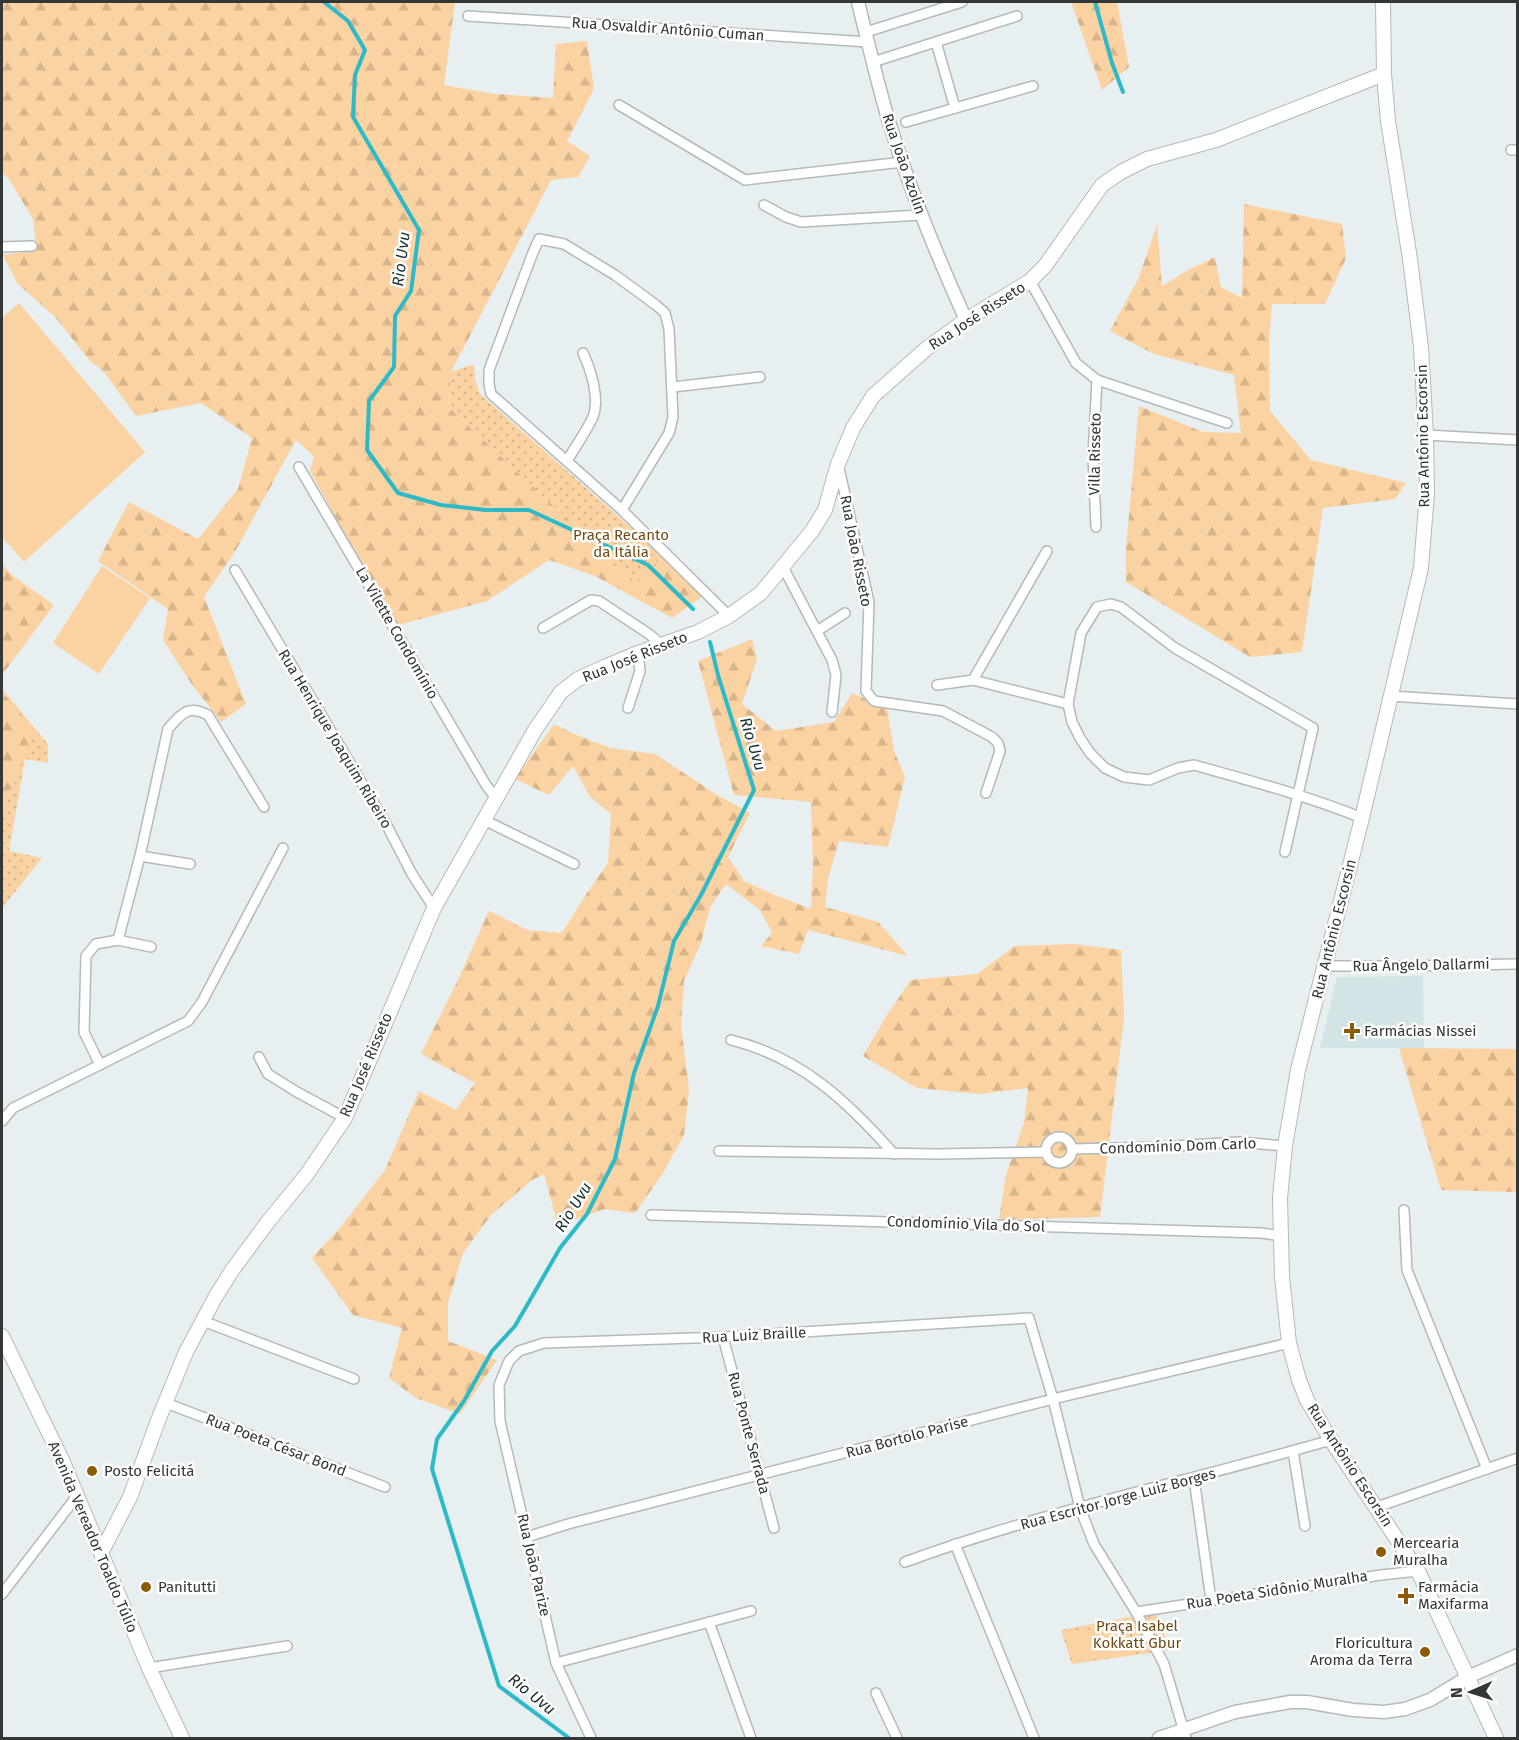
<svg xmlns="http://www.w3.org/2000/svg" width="1519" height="1740" font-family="'Fira Sans',sans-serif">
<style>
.built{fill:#d3e4e6}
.grass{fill:url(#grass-dots)}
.forest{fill:url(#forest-firs)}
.pitch{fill:#fbd2a1}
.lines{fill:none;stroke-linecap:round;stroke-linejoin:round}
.stream{stroke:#2cb9c8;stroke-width:4}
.minor-casing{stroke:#b2babb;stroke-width:12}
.tertiary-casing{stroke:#b2babb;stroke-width:15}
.secondary-casing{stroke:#b2babb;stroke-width:16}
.minor{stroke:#fff;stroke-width:9}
.tertiary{stroke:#fff;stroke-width:12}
.secondary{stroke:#fff;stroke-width:14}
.poi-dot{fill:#8c5b05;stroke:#fff;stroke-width:2}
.labels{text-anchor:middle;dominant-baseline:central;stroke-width:5;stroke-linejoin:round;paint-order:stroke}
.street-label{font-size:15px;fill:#343737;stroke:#fff}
.park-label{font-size:15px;fill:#724b12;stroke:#fff}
.poi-label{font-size:15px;fill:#343737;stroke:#fff;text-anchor:start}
.water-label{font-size:16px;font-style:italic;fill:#193033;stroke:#fff}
</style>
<defs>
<pattern id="grass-dots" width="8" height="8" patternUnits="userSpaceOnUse" patternTransform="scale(1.5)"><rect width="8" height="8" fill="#fbd2a1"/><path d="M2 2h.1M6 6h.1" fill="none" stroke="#d8b58b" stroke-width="1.8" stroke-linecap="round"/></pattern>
<pattern id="forest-firs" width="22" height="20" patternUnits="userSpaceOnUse" patternTransform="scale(1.5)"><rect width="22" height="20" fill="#fbd2a1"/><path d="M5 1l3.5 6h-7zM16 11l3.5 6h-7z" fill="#d8b58b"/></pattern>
</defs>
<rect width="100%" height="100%" fill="#e7eff0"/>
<polygon class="built" points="1423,976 1424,1048 1320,1048 1337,977"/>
<g class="grass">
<polygon points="474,364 475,380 480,394 663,556 635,582 449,408 451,372"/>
<polygon points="2,689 48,744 48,763 25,759 9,851 42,858 2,908"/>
<polygon points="1156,1612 1170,1650 1072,1664 1061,1630"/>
</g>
<g class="forest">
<polygon points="2,2 455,2 444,85 494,94 553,98 556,44 587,41 594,89 567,141 590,156 578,177 551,180 451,372 449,408 635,582 663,556 702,597 672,618 595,576 549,560 487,601 395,626 310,471 314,456 296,440 236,550 204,597 246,704 221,722 191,683 163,640 168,609 98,561 129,502 198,539 238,489 252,438 201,403 136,416 104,372 89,360 56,318 17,283 3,255 37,250 33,219 9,179 2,172"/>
<polygon points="1071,2 1117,2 1129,67 1102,90"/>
<polygon points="1244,204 1342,224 1346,258 1325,304 1272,304 1269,339 1270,411 1311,460 1406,483 1395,499 1323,508 1302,652 1250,657 1126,582 1126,548 1139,406 1203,432 1241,433 1234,375 1154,354 1110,331 1139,277 1157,225 1162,286 1186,271 1215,257 1221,287 1242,298"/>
<polygon points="2,564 12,575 54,605 2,675"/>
<polygon points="752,639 757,659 742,704 776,731 834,722 852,693 887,708 894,751 905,777 888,847 839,841 828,879 825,907 878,922 908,956 808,930 799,954 761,946 772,933 760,910 726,884 710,907 701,943 684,981 681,1025 689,1089 684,1135 663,1173 635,1213 604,1209 558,1226 544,1174 532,1180 491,1215 463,1253 448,1303 448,1341 497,1360 460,1414 416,1398 389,1378 402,1328 353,1315 312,1258 339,1229 385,1170 419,1091 456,1110 475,1083 421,1054 457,982 489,911 527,930 562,933 585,896 608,863 611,814 590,797 573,766 549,795 515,779 554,724 574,734 610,748 655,754 714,793 750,813 728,857 744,881 775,895 811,909 813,863 811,802 734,795 698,661"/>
<polygon points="2,692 43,739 32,738 27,749 31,758 24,757 22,764 18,766 14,785 7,794 8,808 2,810"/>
<polygon points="1073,944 1121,950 1124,1018 1100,1217 999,1220 1006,1175 1024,1123 1028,1088 979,1094 917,1088 863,1056 885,1018 911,980 977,974 1015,946"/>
<polygon points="1399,1048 1517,1049 1517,1192 1441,1190"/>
</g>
<g class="pitch">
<polygon points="19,303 145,452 24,562 2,537 2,318"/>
<polygon points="102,566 150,598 99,674 53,643"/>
<polygon points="1121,1624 1128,1654 1073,1662 1067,1634"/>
</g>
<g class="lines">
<g class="stream">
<polyline points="324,2 348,21 365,50 355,75 353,117 419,230 411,291 395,316 394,367 369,401 367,450 398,493 441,505 486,510 529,510 648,565 693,609"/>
<polyline points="1095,2 1112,63 1123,92"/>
<polyline points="569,1738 499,1686 432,1469 437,1439 464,1401 492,1351 515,1326 560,1248 587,1214 615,1159 634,1073 658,1006 674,941 701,895 754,790 718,675 710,642"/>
</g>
<g class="minor-casing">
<g id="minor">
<polyline points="468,16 868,42"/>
<polyline points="866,32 962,2"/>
<polyline points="936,42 955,108"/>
<polyline points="873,62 1017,16"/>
<polyline points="619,105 745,180 903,162"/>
<polyline points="906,122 1033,86"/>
<polyline points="1511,150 1518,150"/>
<polyline points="764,205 786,217 801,222 921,215"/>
<polyline points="2,247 32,246"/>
<polyline points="1030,281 1076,363 1097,380 1093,456 1096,527"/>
<polyline points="1097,380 1227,423"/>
<polyline points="673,387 760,377"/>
<polyline points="1426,435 1518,440"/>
<path d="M567 461C575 447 586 432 593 417 600 399 591 370 583 353"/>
<polyline points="299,467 486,785 496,798"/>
<polyline points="839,468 869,602 866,691 874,701 943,711 992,737 998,743 1000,751 986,793"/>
<polyline points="622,510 669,433 673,417 669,329 665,313 656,305 615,275 564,244 539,239 532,255 489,370 489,384 491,394 622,510 729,616"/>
<polyline points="783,567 832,660 836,675 832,712"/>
<polyline points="235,570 385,822 412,874 434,908"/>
<polyline points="543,628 591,600 599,601 649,634 662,645"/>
<polyline points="817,631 845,613"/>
<polyline points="973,680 1047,551"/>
<polyline points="937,685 973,680 1068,704"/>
<polyline points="1390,696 1518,704"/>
<polyline points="628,708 640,671 638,653"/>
<polyline points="484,820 574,864"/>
<path d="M1285 852 1313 728 1175 648 1121 607 1111 604 1097 607 1081 633 1068 704 1072 722 1080 738 1090 753 1105 768 1124 777 1149 780 1178 768 1194 765C1251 781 1308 796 1362 818"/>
<polyline points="140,856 190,864"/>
<path d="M118 940 140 856 168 729C181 714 188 704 208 715L264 807"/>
<polyline points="1325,966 1406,966 1518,964"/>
<path d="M731 1040C801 1057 848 1102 894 1154"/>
<polyline points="259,1057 268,1074 297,1092 345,1118"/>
<polyline points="100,1065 84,1032 86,956 96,944 118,940 151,947"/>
<polyline points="2,1121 13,1108 188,1021 202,1002 283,848"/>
<circle cx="1059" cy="1150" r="13"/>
<polyline points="1072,1149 1158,1147 1239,1142 1285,1146"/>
<polyline points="719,1151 939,1154 1046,1152"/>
<polyline points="1404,1210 1407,1270 1487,1469"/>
<polyline points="651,1215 1261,1233 1282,1236"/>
<polyline points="203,1321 354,1379"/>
<polyline points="723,1337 774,1528"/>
<polyline points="166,1403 385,1487"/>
<polyline points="1293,1451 1305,1526"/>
<polyline points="1194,1478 1211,1600"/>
<polyline points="1377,1507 1518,1458"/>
<polyline points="527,1537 568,1524 1053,1399 1289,1343"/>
<polyline points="955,1544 1034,1738"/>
<path d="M905 1562C1044 1511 1190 1481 1331 1440"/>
<polyline points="2,1594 77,1496"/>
<polyline points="1136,1612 1381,1575 1418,1571"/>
<polyline points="709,1622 751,1738"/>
<polyline points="556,1663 751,1611"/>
<polyline points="149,1668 287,1646"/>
<polyline points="876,1693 897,1738"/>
<polyline points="591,1738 556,1663 500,1421 499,1385 509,1361 519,1351 544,1343 723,1337 1029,1318 1053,1399 1080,1508 1094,1544 1136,1612 1164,1664 1186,1738"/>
</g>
</g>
<g class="tertiary-casing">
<g id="tertiary">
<path d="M858 2C868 42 877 82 889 122 910 190 937 256 966 320"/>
<polyline points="1159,1738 1235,1712 1290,1702 1307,1702 1353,1710 1384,1712 1405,1709 1430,1700 1468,1677 1518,1655"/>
</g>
</g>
<g class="secondary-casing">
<g id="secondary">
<polyline points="1383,2 1384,74 1388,121 1410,259 1421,347 1426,435 1427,493 1421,568 1362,818 1298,1070 1285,1146 1280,1198 1282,1277 1289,1343 1299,1380 1307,1400 1331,1440 1418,1571 1496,1738"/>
<polyline points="2,1336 63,1462 149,1668 182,1738"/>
<polyline points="101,1553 130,1497 159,1418 186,1352 216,1296 231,1272 267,1223 307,1174 345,1118 434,908 535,730 561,692 578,679 607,666 638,653 698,632 729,616 761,593 812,531 825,510 838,464 853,428 873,396 926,349 966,320 1030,281 1045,266 1102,185 1121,172 1147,159 1216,140 1384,74"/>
</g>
</g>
<use href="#minor" class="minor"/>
<use href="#tertiary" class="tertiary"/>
<use href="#secondary" class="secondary"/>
</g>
<g class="poi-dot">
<path d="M1349 1022h6v6h6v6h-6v6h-6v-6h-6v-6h6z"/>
<circle cx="92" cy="1471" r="6"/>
<circle cx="1381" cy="1552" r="6"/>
<circle cx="146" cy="1587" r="6"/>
<path d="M1403 1587h6v6h6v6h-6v6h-6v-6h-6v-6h6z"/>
<circle cx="1425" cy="1652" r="6"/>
</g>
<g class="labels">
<g class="street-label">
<text transform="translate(668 29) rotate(4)">Rua Osvaldir Antônio Cuman</text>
<text transform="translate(904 164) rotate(71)">Rua João Azolin</text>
<text transform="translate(977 316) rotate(-33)">Rua José Risseto</text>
<text transform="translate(1423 436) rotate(-91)">Rua Antônio Escorsin</text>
<text transform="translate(1095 454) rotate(-89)">Villa Risseto</text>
<text transform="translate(856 551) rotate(79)">Rua João Risseto</text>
<text transform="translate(397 633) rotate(60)">La Vilette Condomínio</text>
<text transform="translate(635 657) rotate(-22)">Rua José Risseto</text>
<text transform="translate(335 739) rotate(59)">Rua Henrique Joaquim Ribeiro</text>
<text transform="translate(1334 929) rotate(-76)">Rua Antônio Escorsin</text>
<text transform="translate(1421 965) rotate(-1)">Rua Ângelo Dallarmi</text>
<text transform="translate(366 1065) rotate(-67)">Rua José Risseto</text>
<text transform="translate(1178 1146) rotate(-2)">Condomínio Dom Carlo</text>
<text transform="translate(966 1224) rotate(2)">Condomínio Vila do Sol</text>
<text transform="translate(754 1335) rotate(-3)">Rua Luiz Braille</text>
<text transform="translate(749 1433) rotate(75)">Rua Ponte Serrada</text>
<text transform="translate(907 1437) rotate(-15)">Rua Bortolo Parise</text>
<text transform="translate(276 1445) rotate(21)">Rua Poeta César Bond</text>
<text transform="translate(1350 1465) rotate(57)">Rua Antônio Escorsin</text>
<text transform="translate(1118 1499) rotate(-15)">Rua Escritor Jorge Luiz Borges</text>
<text transform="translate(93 1537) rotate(67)">Avenida Vereador Toaldo Túlio</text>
<text transform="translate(534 1565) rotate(77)">Rua João Parize</text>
<text transform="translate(1277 1590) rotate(-9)">Rua Poeta Sidônio Muralha</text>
</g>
<g class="park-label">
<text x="621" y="535">Praça Recanto<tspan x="621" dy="17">da Itália</tspan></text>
<text x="1137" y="1626">Praça Isabel<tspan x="1137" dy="17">Kokkatt Gbur</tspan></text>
</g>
<g class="poi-label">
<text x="1364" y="1031">Farmácias Nissei</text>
<text x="104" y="1471">Posto Felicitá</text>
<text x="1393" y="1543">Mercearia<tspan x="1393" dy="17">Muralha</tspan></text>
<text x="158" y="1587">Panitutti</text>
<text x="1418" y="1587">Farmácia<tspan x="1418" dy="17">Maxifarma</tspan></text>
<text x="1413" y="1643" text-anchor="end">Floricultura<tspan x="1413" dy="17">Aroma da Terra</tspan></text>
</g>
<g class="water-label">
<text transform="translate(401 259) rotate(-83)">Rio Uvu</text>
<text transform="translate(753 744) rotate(73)">Rio Uvu</text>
<text transform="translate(573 1207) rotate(-58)">Rio Uvu</text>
<text transform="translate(532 1694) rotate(39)">Rio Uvu</text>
</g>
</g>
<rect width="1519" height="1740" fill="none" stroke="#343737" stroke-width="6"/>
<g transform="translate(1471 1692) rotate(267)" stroke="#ffffff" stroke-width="4.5" paint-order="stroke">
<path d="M0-4.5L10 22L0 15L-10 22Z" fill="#343737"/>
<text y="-9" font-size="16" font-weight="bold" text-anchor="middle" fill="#343737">N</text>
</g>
</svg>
